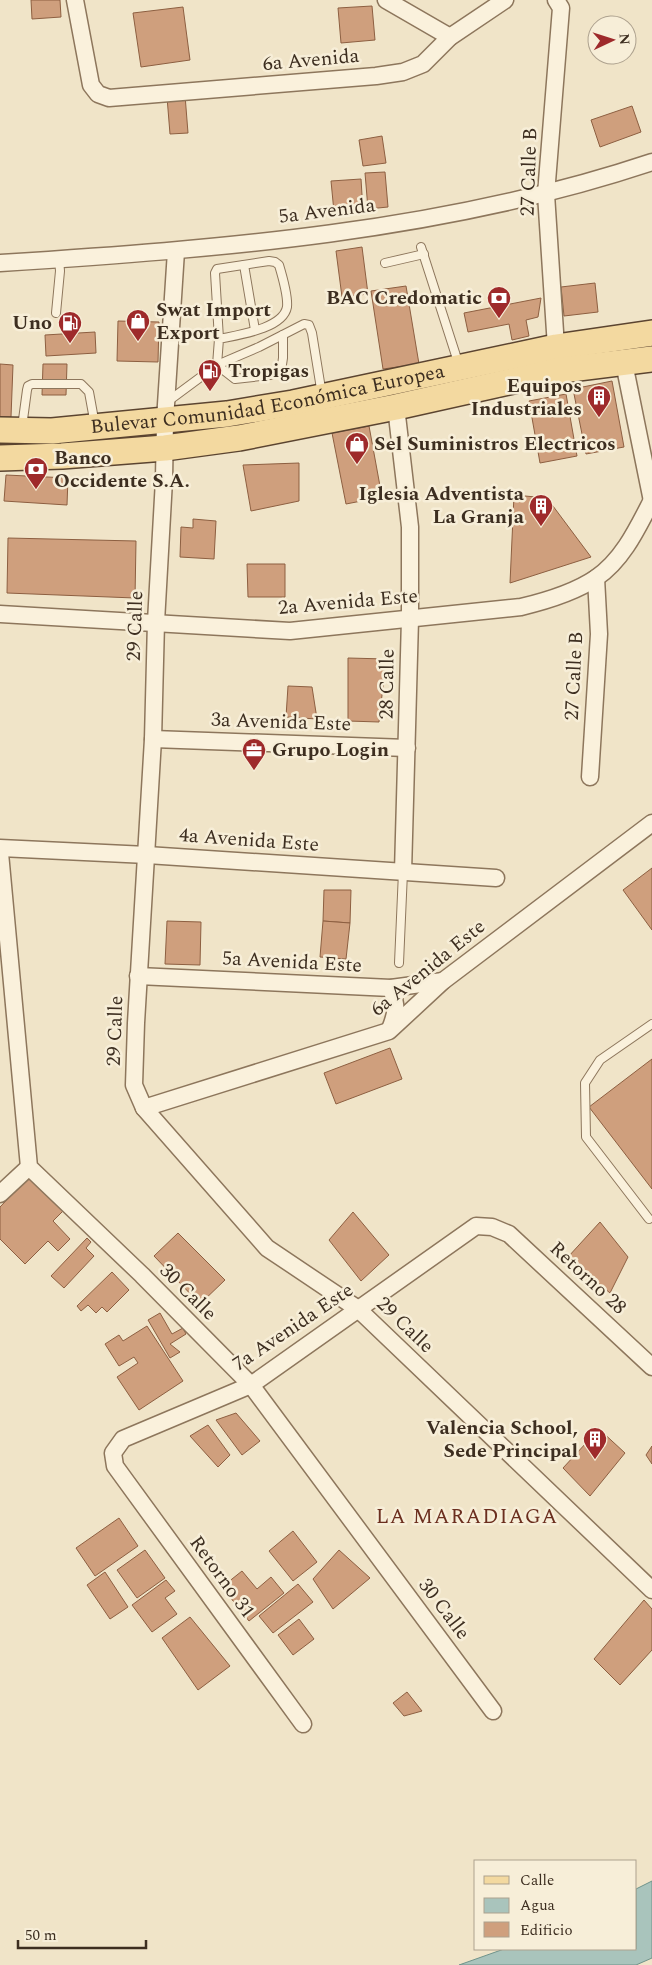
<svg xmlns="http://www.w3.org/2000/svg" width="652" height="1965" font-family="Spectral,serif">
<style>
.water{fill:#a9c4bc;stroke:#6f938a}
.building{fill:#cf9f7d;stroke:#8d5f41}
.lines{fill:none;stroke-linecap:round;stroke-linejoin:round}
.service-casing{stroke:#8d765c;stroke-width:10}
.minor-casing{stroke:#8d765c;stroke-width:19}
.primary-casing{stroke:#5b4430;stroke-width:28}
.service{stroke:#faf1dc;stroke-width:8}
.minor{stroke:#faf1dc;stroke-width:16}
.primary{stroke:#f3d9a0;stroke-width:25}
.labels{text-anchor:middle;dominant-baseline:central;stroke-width:5;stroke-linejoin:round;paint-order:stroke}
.street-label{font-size:20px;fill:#3d2e20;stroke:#f7eed8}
.poi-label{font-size:20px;font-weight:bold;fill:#3d2e20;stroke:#f7eed8;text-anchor:end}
.neighbourhood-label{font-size:21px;letter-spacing:1px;fill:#6b2e1e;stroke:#f7eed8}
</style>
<rect width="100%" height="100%" fill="#f0e4c8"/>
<polygon class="water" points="652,1881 652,1958 636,1965 459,1965 504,1949 636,1949 636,1889"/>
<g class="building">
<polygon points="31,0 60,0 61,17 32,19"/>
<polygon points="372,6 375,40 341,43 338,8"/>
<polygon points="183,7 190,60 141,67 133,13"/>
<polygon points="185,95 188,133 170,134 167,97"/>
<polygon points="632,106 641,132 600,147 591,120"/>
<polygon points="382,136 386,163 363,166 359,140"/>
<polygon points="385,172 388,207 368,209 365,173"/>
<polygon points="361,179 363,211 334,212 331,181"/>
<polygon points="362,247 368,294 342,297 336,251"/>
<polygon points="595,283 598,312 564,316 561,287"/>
<polygon points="406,286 419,364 383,369 371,291"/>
<polygon points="541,298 538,317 526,320 529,336 512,340 509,324 468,332 464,313"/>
<polygon points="118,321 159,322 158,362 117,361"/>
<polygon points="95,332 96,353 46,356 45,335"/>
<polygon points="0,364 13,365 11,417 0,417"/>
<polygon points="43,364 67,364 66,395 42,395"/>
<polygon points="612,381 624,447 586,454 573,389"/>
<polygon points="566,394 577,456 540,463 529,401"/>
<polygon points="369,426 382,497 346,504 332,433"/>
<polygon points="299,463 299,501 251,511 243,465"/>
<polygon points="6,475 68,478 67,505 4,501"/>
<polygon points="514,495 547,498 591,557 510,583"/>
<polygon points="193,519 216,521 214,559 180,557 181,527 193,528"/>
<polygon points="8,538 136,541 135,598 7,593"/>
<polygon points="247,564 285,564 285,597 248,597"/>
<polygon points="348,658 386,659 379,722 348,721"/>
<polygon points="288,686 312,687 317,719 286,717"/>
<polygon points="652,868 652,930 623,890"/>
<polygon points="324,890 351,890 350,923 323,921"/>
<polygon points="167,921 201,922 200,965 165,964"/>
<polygon points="323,921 350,923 346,959 320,957"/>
<polygon points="390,1048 402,1079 336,1104 324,1073"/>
<polygon points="652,1059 652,1189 589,1107"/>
<polygon points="29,1177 63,1211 53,1221 70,1239 58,1251 48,1241 25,1264 0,1239 0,1207"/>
<polygon points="353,1212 389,1255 361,1281 329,1240"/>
<polygon points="600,1222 628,1257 610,1293 568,1257"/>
<polygon points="178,1233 225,1280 200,1304 154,1256"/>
<polygon points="87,1238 91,1242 86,1248 94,1256 64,1288 51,1276"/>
<polygon points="112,1272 129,1290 107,1312 102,1307 96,1313 88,1305 81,1311 77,1306"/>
<polygon points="160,1313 172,1334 183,1328 186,1334 170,1344 180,1352 170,1358 148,1320"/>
<polygon points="147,1326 183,1381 139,1410 117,1377 138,1363 134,1357 119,1366 105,1344 119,1335 123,1341"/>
<polygon points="236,1413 260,1441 242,1455 216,1420"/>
<polygon points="208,1425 230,1455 218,1467 190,1436"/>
<polygon points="599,1429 625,1453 590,1496 563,1468"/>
<polygon points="652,1446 652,1464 646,1455"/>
<polygon points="119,1518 138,1546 95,1576 76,1548"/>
<polygon points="293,1531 317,1562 293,1581 269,1551"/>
<polygon points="145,1550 165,1578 137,1598 117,1570"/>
<polygon points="339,1550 370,1578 333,1609 313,1579"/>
<polygon points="242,1571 257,1589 271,1577 284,1593 249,1621 222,1587"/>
<polygon points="105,1572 128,1607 110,1619 87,1585"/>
<polygon points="166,1580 175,1591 165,1598 177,1614 152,1632 132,1605"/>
<polygon points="298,1584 313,1602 273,1633 259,1616"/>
<polygon points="644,1600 652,1609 652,1650 620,1685 594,1659"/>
<polygon points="190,1617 230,1666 198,1690 162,1638"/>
<polygon points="299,1619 314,1639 293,1655 278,1635"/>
<polygon points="407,1692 422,1711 404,1716 393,1703"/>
</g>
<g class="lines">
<g class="service-casing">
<g id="service">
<polyline points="421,247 459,365"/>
<polyline points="385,263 424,254"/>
<polyline points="244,265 255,330"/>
<polyline points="56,313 60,271 59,259"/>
<path d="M219 339C237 335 283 329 287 307 288 297 282 275 279 265L275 262 269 261 217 269 215 273 219 339 217 365 235 379 270 375 281 371 283 358V335"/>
<polyline points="167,402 217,365 259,347 304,324 309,325 312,333 322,395"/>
<polyline points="22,427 27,390 28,386 32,384 81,384 89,392 95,425"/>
<polyline points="399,963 403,872"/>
<polyline points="649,1219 586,1137 585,1083 600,1060 652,1024"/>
</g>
</g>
<g class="minor-casing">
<g id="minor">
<polyline points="75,0 91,85 98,94 109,98 376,76 403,72 423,64 450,37 505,0"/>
<polyline points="386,0 450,37"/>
<polyline points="556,0 561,8 546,194 556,347"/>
<polyline points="176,251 165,420 164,480 156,622 153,739 136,1023 134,1085 144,1108 267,1248 358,1309 652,1590"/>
<path d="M0 263C219 249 443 232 652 162"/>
<polyline points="624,363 652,501"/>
<polyline points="396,407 410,527 410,619 403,872"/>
<path d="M0 614 290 631 521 607C546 601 574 593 596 578 623 560 638 527 652 500"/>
<polyline points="153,739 407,748"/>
<polyline points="590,777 599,634 596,578"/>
<polyline points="0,848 147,855 496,878"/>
<polyline points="0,853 29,1167 142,1275 251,1385 493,1711"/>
<polyline points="138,976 391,988 443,981"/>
<path d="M390 1029C397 1012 397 1006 391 988"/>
<polyline points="144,1108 389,1031 443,981 652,823"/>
<polyline points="0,1194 29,1167"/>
<polyline points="303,1724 115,1466 113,1453 123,1439 251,1385 476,1226 492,1227 509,1234 652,1367"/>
</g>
</g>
<g class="primary-casing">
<g id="primary">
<path id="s1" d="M0 430 52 431 227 414 293 403 556 347 652 333"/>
<polyline points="0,458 62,456 165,448 239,438 396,407 562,370 652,359"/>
</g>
</g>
<use href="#service" class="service"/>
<use href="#minor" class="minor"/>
<use href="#primary" class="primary"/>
</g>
<defs>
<g id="bank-pin" transform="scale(1.25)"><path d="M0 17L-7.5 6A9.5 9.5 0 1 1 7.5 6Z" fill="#9e2a2b" stroke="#f7eed8"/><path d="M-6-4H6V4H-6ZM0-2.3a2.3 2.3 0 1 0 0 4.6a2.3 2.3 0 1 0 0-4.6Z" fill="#fff"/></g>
<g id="shop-pin" transform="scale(1.25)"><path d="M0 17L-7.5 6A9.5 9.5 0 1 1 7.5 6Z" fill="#9e2a2b" stroke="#f7eed8"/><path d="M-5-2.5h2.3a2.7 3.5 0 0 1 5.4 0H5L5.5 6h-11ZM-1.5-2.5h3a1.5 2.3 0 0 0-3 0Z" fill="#fff"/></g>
<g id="fuel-pin" transform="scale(1.25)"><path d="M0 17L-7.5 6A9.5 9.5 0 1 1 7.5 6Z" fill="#9e2a2b" stroke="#f7eed8"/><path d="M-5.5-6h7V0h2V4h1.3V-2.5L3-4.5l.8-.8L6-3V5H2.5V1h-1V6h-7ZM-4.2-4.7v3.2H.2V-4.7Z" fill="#fff"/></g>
<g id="building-pin" transform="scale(1.25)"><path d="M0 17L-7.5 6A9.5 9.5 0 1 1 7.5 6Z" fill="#9e2a2b" stroke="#f7eed8"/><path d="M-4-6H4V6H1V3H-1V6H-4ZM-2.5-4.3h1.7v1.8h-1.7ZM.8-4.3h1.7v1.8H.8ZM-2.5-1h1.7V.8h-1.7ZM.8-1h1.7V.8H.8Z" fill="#fff"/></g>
<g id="office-pin" transform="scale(1.25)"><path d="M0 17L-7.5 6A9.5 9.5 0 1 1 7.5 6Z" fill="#9e2a2b" stroke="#f7eed8"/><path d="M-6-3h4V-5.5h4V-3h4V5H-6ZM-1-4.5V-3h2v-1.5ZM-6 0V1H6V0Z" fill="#fff"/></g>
</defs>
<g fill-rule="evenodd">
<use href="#bank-pin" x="499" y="298"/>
<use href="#shop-pin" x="138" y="321"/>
<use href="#fuel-pin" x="70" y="323"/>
<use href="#fuel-pin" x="210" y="371"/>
<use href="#building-pin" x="599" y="397"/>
<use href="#shop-pin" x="357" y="444"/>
<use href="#bank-pin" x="36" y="469"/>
<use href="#building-pin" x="541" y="506"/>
<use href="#office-pin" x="254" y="750"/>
<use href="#building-pin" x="595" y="1439"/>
</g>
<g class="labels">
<g class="street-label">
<text transform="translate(311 60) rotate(-5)">6a Avenida</text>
<text transform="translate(529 172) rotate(-88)">27 Calle B</text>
<text transform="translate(327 211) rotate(-7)">5a Avenida</text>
<text stroke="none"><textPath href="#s1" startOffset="270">Bulevar Comunidad Económica Europea</textPath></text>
<text transform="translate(348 602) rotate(-5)">2a Avenida Este</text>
<text transform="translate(135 626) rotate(-88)">29 Calle</text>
<text transform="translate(574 676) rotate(-87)">27 Calle B</text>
<text transform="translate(387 684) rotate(-89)">28 Calle</text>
<text transform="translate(281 722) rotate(2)">3a Avenida Este</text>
<text transform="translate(249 840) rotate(4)">4a Avenida Este</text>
<text transform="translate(292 962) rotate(3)">5a Avenida Este</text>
<text transform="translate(428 968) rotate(-39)">6a Avenida Este</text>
<text transform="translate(115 1031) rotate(-88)">29 Calle</text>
<text transform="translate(588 1278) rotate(43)">Retorno 28</text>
<text transform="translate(188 1292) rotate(45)">30 Calle</text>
<text transform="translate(405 1325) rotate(44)">29 Calle</text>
<text transform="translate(293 1327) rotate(-34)">7a Avenida Este</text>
<text transform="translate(222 1577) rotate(54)">Retorno 31</text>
<text transform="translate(444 1609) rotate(53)">30 Calle</text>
</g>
<g class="poi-label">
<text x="482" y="298">BAC Credomatic</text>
<text x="156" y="310" text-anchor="start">Swat Import<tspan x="156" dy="23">Export</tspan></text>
<text x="52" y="323">Uno</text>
<text x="228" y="371" text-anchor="start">Tropigas</text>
<text x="582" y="386">Equipos<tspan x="582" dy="23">Industriales</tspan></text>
<text x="374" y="444" text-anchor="start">Sel Suministros Electricos</text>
<text x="54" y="458" text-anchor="start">Banco<tspan x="54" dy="23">Occidente S.A.</tspan></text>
<text x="524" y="494">Iglesia Adventista<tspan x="524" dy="23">La Granja</tspan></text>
<text x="272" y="750" text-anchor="start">Grupo Login</text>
<text x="578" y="1428">Valencia School,<tspan x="578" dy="23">Sede Principal</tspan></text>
</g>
<g class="neighbourhood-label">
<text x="467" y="1517">LA MARADIAGA</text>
</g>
</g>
<rect x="474" y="1860" width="162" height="90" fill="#f7eed8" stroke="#ada18e"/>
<rect x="484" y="1876" width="25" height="8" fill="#f3d9a0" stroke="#ada18e"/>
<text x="520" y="1885" font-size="15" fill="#3d2e20">Calle</text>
<rect x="484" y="1898" width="25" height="15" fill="#a9c4bc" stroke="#ada18e"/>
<text x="520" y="1910" font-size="15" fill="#3d2e20">Agua</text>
<rect x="484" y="1922" width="25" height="15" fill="#cf9f7d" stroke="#ada18e"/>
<text x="520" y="1935" font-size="15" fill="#3d2e20">Edificio</text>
<g transform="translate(612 40) rotate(86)"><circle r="24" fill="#f7eed8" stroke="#ada18e"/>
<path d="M0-4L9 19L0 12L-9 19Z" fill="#9e2a2b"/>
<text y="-8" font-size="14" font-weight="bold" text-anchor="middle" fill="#3d2e20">N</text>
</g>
<path d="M18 1940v8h128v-8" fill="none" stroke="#3d2e20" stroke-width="2.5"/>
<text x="25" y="1940" font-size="15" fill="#3d2e20" stroke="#f7eed8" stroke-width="4" paint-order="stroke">50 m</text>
</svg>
